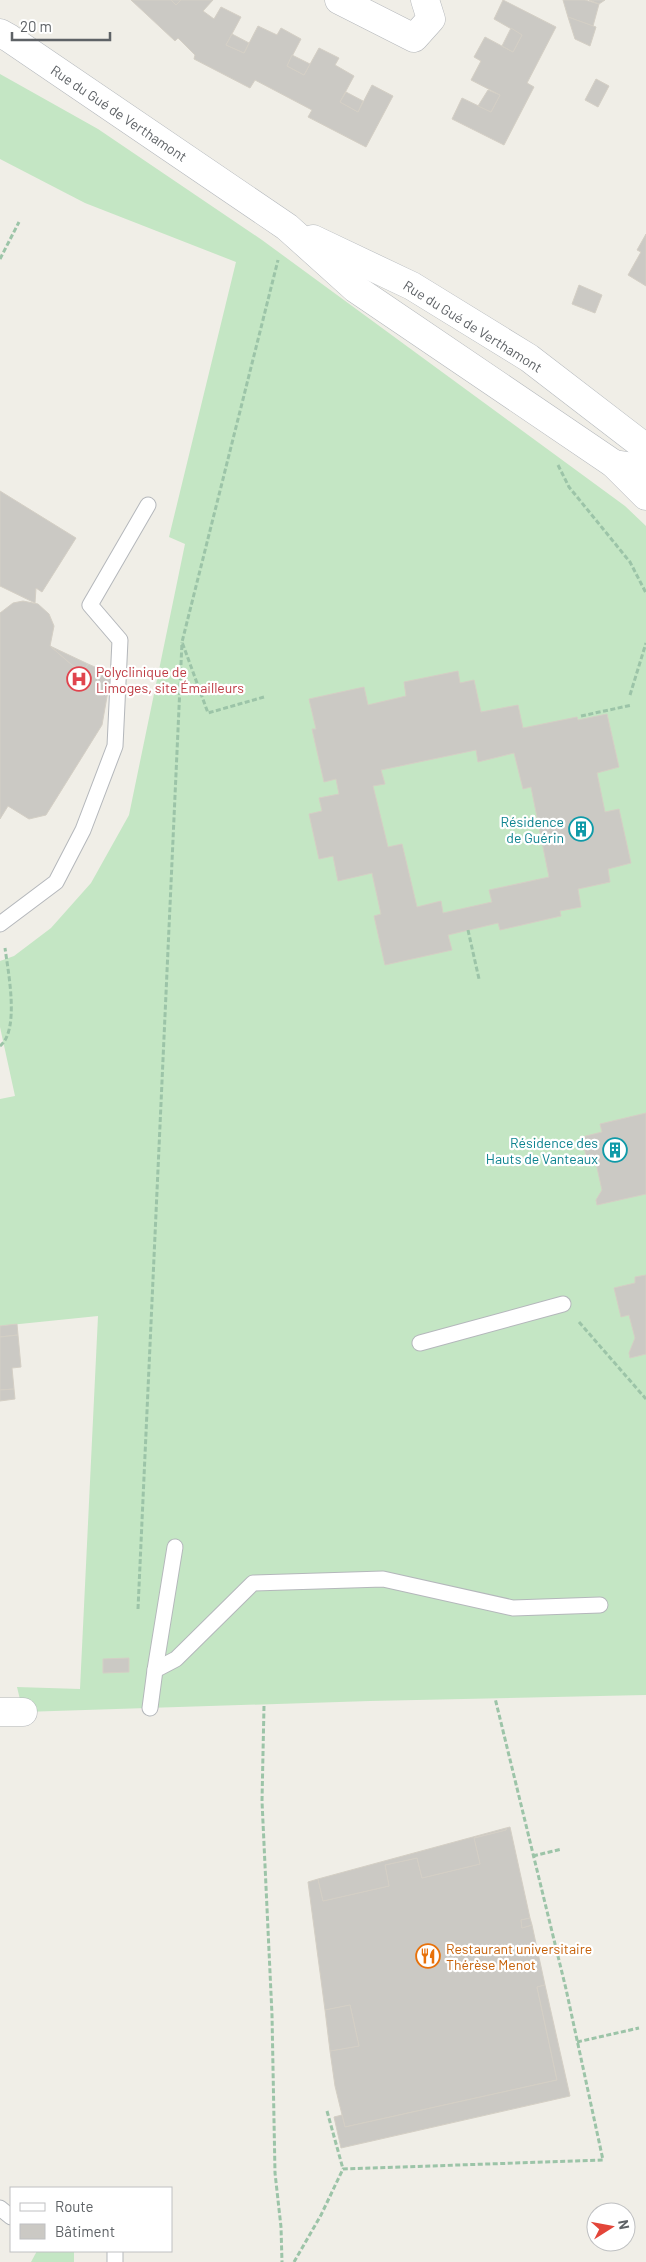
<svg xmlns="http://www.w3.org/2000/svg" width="646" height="2262" font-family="Barlow,sans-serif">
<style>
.grass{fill:#c4e6c4}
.building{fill:#cbc9c4;stroke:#d4cfc5;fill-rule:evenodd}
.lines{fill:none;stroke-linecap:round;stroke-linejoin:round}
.service-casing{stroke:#b4b7bb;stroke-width:17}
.minor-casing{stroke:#b4b7bb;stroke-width:29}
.secondary-casing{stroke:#b5b9bd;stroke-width:29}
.path{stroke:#9cc4a8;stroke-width:3;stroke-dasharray:5 2.5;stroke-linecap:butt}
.service{stroke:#fff;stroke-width:15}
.minor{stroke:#fff;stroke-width:28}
.secondary{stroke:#fff;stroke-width:28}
.labels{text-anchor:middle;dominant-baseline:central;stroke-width:4.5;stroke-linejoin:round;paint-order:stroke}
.street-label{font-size:14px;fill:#5e6266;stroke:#fff}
.health-label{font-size:14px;fill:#be3a42;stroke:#fff;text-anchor:start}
.culture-label{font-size:14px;fill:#0d838f;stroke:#fff;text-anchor:end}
.food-label{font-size:14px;fill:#c56008;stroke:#fff;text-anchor:start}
</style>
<rect width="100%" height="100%" fill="#f0eee7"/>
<g class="grass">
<polygon points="0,74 98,129 262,240 625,506 646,526 646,1695 370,1701 23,1712 17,1687 80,1689 98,1316 0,1326 0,1099 15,1096 0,1027 0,961 14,956 51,928 91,883 129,815 185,544 169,537 236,262 85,203 0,159"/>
<polygon points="37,2251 74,2251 74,2262 31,2262"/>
</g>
<g class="building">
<polygon points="131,0 171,0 176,5 181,0 213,0 203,11 214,19 221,7 241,17 226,45 244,53 258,26 277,35 281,28 301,39 287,66 304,75 319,48 339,58 335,65 354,76 340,102 358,112 372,85 393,96 366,147 308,117 312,110 255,80 250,88 194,59 195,55 178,38 175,41"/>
<polygon points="171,0 181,0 176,5"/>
<polygon points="503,0 556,27 527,83 534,87 504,145 452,119 462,98 491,112 500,95 471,80 481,61 474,57 485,37 513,52 522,35 494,19"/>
<polygon points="563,0 585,0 599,4 593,26 568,17"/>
<polygon points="589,0 605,0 599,4"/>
<polygon points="568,17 596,27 590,46 575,39"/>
<polygon points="511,28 522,35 513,52 502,46"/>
<polygon points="232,34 249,43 244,53 226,45"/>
<polygon points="292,55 310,64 304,75 287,66"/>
<polygon points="596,79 609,86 598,107 585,100"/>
<polygon points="488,90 500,95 491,112 478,106"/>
<polygon points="346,92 363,101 358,112 340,102"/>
<polygon points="646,234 646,286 628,275 641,252 637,250"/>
<polygon points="579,285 602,295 595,313 572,304"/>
<polygon points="0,491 76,538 42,592 36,588 35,603 0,586"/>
<polygon points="23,601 38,604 49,614 54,626 50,646 72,665 83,672 88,664 111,674 102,725 46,815 29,819 8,806 0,819 0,613 13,603"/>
<polygon points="50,646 88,664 83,672 72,665"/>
<path d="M458 671 460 683 474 680 481 712 518 705 523 728 577 717 578 720 607 714 619 767 597 773 605 812 619 809 631 863 608 869 610 882 578 889 581 907 560 911 561 916 500 930 498 923 448 935 452 950 385 965 374 916 381 914 372 873 338 881 333 856 319 859 309 814 322 811 319 798 339 794 336 779 324 782 312 729H316L309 699 364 687 368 705 406 696 404 682ZM476 750 478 762 514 753 523 789 531 787 549 877 489 890 492 902 443 913 441 901 417 907 402 844 388 847 373 786 385 784 381 770Z"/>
<polygon points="646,1113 646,1194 597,1205 596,1200 602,1190 596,1163 588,1165 582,1137 602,1132 600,1124"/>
<polygon points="646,1275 646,1354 630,1358 629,1353 635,1338 629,1315 621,1317 614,1288 635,1283 635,1277"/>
<polygon points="17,1324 18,1335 0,1337 0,1326"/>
<polygon points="18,1335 21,1367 12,1368 14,1389 0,1390 0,1337"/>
<polygon points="14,1389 15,1399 0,1401 0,1390"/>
<polygon points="129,1658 129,1672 103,1673 103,1659"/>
<polygon points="510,1827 530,1918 521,1920 522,1928 532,1925 545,1985 537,1987 557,2080 345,2127 335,2086 330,2051 359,2046 350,2005 325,2010 308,1882 318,1879 323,1901 389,1886 385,1865 417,1858 422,1878 480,1864 474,1838 506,1830 506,1828"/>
<polygon points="506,1828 506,1830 474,1838 480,1864 422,1878 417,1858 385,1865 389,1886 323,1901 318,1879"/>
<polygon points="530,1918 532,1925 522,1928 521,1920"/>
<polygon points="545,1985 570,2096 341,2148 334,2117 342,2115 345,2127 557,2080 537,1987"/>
<polygon points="350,2005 359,2046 330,2051 325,2010"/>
</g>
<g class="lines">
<g class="service-casing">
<g id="service">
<polyline points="0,924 56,882 83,830 115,746 120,640 90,605 148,505"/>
<polyline points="420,1343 563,1304"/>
<polyline points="155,1670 175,1547"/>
<polyline points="150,1708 155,1670 176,1659 253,1583 383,1579 513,1608 600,1605"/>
<polyline points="0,2208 11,2217"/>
<polyline points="115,2262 115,2251"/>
</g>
</g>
<g class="minor-casing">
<g id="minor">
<polyline points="339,0 414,38 431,19 425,0"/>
<polyline points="614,464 646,469"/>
<polyline points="0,1712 23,1712"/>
</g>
</g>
<g class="secondary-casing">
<g id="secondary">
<polyline points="0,33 9,38 287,227 356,289 614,464 646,496"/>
<polyline points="313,239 412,286 529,358 646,448"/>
</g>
</g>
<g class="path">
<polyline points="0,259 19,222"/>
<polyline points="558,465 569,487 630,562 646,593"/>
<polyline points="630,695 646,643"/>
<polyline points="264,697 208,713 182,642 278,260"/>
<polyline points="581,716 632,705"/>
<polyline points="468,930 479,979"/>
<path d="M0 1046C20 1030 8 971 5 948"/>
<polyline points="579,1322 646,1399"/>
<polyline points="138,1609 182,642"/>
<polyline points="264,1706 262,1801 272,2015 275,2173 281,2227 282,2262"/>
<polyline points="533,1856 562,1849"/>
<polyline points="577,2042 639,2028"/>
<polyline points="327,2111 343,2169"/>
<polyline points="294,2262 321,2215 343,2169 603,2160 566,1989 495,1698"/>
</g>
<use href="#service" class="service"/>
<use href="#minor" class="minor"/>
<use href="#secondary" class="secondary"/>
</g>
<defs>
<g id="hospital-ring" transform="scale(1.25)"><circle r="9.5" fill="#fff" stroke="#e0444e" stroke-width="1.5"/><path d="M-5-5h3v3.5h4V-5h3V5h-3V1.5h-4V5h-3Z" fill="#e0444e"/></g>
<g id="building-ring" transform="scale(1.25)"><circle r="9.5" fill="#fff" stroke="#0f9aa8" stroke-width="1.5"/><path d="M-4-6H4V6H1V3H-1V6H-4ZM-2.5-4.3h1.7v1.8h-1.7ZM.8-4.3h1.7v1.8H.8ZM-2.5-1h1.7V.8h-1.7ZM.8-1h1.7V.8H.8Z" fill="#0f9aa8"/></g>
<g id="restaurant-ring" transform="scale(1.25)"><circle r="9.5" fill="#fff" stroke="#e8710a" stroke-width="1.5"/><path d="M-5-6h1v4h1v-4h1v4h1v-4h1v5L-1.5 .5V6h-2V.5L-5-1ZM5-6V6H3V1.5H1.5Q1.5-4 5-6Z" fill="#e8710a"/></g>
</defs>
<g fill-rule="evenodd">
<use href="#hospital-ring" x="79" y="679"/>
<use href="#building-ring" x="581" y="829"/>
<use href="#building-ring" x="615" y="1150"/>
<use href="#restaurant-ring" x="428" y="1956"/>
</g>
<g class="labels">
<g class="street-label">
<text transform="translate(119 113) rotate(34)">Rue du Gué de Verthamont</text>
<text transform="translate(473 326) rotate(32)">Rue du Gué de Verthamont</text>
</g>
<g class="health-label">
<text x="96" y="671">Polyclinique de<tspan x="96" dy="16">Limoges, site Émailleurs</tspan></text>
</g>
<g class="culture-label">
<text x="564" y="821">Résidence<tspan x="564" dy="16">de Guérin</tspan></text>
<text x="598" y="1142">Résidence des<tspan x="598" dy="16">Hauts de Vanteaux</tspan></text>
</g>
<g class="food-label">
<text x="446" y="1948">Restaurant universitaire<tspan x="446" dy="16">Thérèse Menot</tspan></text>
</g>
</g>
<rect x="10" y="2187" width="162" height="65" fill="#ffffff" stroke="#bfc0c2"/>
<rect x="20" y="2203" width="25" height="8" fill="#ffffff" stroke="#bfc0c2"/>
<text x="55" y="2212" font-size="15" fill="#5e6266">Route</text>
<rect x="20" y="2224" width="25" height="15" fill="#cbc9c4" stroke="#bfc0c2"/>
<text x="55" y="2237" font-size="15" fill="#5e6266">Bâtiment</text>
<g transform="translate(611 2227) rotate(79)"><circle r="24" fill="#ffffff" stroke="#bfc0c2"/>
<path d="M0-4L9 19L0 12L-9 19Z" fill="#e34539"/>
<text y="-8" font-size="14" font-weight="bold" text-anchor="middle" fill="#5e6266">N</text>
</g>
<path d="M12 32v8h98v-8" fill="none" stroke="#5e6266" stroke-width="2.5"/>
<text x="20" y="32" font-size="15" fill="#5e6266" stroke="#ffffff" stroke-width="4" paint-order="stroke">20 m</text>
</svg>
